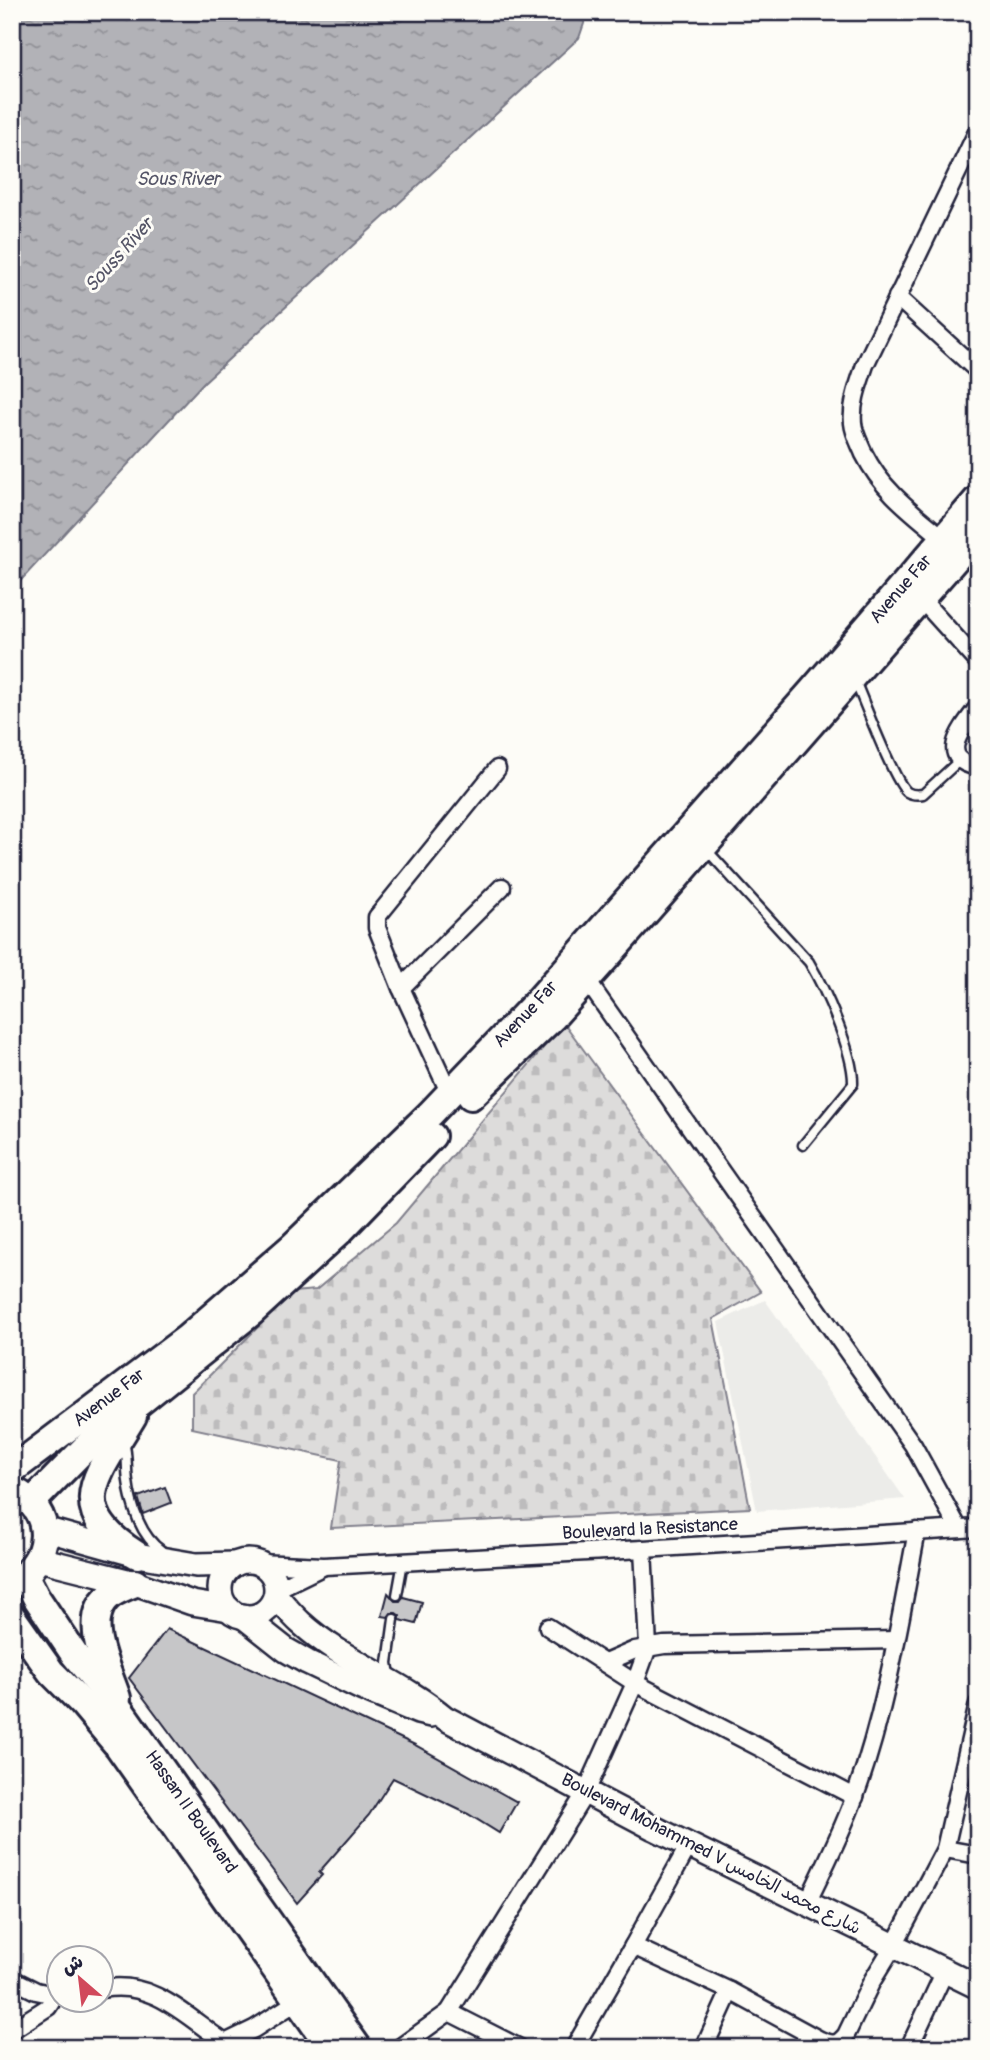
<svg xmlns="http://www.w3.org/2000/svg" width="990" height="2060" font-family="Pangolin,'Playpen Sans Arabic',sans-serif">
<style>
.built{fill:#ecece9}
.cemetery{fill:url(#cemetery-stones);stroke:#807f8b;stroke-width:2}
.water{fill:url(#water-ripples);stroke:#787885;stroke-width:2}
.building{fill:#c6c6c8;stroke:#22223b;stroke-width:2}
.lines{fill:none;stroke-linecap:round;stroke-linejoin:round}
.lane-casing{stroke:#22223b;stroke-width:13}
.street-casing{stroke:#22223b;stroke-width:21}
.secondary-casing{stroke:#22223b;stroke-width:28}
.primary-casing{stroke:#22223b;stroke-width:32}
.lane{stroke:#fdfcf7;stroke-width:8}
.street{stroke:#fdfcf7;stroke-width:16}
.secondary{stroke:#fdfcf7;stroke-width:23}
.primary{stroke:#fdfcf7;stroke-width:26}
.labels{text-anchor:middle;dominant-baseline:central;stroke-width:6;stroke-linejoin:round;paint-order:stroke}
.street-label{font-size:18px;fill:#22223b;stroke:#fdfcf7}
.water-label{font-size:19px;font-style:italic;fill:#545466;stroke:#fdfcf7}
</style>
<defs>
<pattern id="cemetery-stones" width="16" height="16" patternUnits="userSpaceOnUse" patternTransform="scale(1.75)"><rect width="16" height="16" fill="#dddcdb"/><path d="M2 7V4a2 2 0 0 1 4 0v3zM10 15v-3a2 2 0 0 1 4 0v3z" fill="#bdbcbd"/></pattern>
<pattern id="water-ripples" width="26" height="14" patternUnits="userSpaceOnUse" patternTransform="scale(1.75)"><rect width="26" height="14" fill="#b2b2b7"/><path d="M2 4q2-2 4 0t4 0M15 11q2-2 4 0t4 0" fill="none" stroke="#909096"/></pattern>
</defs>
<rect width="100%" height="100%" fill="#fdfcf7"/>
<filter id="ink" filterUnits="userSpaceOnUse"><feTurbulence type="fractalNoise" baseFrequency=".0143" numOctaves="2"/><feDisplacementMap in="SourceGraphic" scale="14" xChannelSelector="R" yChannelSelector="G"/><feConvolveMatrix kernelMatrix="1 2 1 2 8 2 1 2 1" color-interpolation-filters="sRGB"/></filter>
<g filter="url(#ink)">
<polygon class="built" points="765,1300 905,1499 757,1511 718,1322"/>
<polygon class="cemetery" points="564,1023 761,1292 713,1319 750,1508 331,1528 341,1460 192,1428 192,1393 293,1292 316,1290 396,1223"/>
<polygon class="water" points="12,12 588,12 579,38 204,382 12,590"/>
<g class="building">
<polygon points="165,1487 171,1503 143,1514 138,1497"/>
<polygon points="388,1593 395,1601 400,1601 403,1597 422,1602 416,1624 400,1620 400,1616 396,1613 391,1613 388,1617 382,1616"/>
<polygon points="167,1629 415,1745 517,1802 499,1833 468,1814 393,1778 369,1815 319,1872 322,1875 297,1903 129,1678"/>
</g>
<g class="lines">
<g class="lane-casing">
<g id="lane">
<path d="M855 681C864 701 894 782 907 792 912 795 917 795 923 794L960 760"/>
<path d="M705 848 809 962C825 989 854 1053 853 1084L803 1145"/>
<path d="M124 1442C128 1455 126 1468 128 1481 131 1506 141 1537 162 1551"/>
<polyline points="397,1595 403,1562"/>
<polyline points="390,1675 388,1663 394,1619"/>
</g>
</g>
<g class="street-casing">
<g id="street">
<polyline points="897,297 978,371"/>
<path d="M950 544C918 516 884 494 864 454 860 444 854 434 853 423 851 403 859 383 865 365L978 130"/>
<polyline points="921,599 978,662"/>
<path d="M978 707C963 727 935 759 978 767"/>
<polyline points="583,975 913,1445 959,1529"/>
<polyline points="401,988 502,887"/>
<polyline points="450,1094 401,988 377,928 377,917 497,769"/>
<polyline points="258,1563 324,1566 643,1549 978,1528"/>
<polyline points="277,1589 322,1567"/>
<polyline points="548,1627 635,1683 855,1797"/>
<polyline points="605,1663 635,1650 664,1645 896,1640"/>
<polyline points="945,1849 978,1855"/>
<path d="M807 1903C824 1868 842 1832 855 1796 886 1711 900 1620 917 1531"/>
<polyline points="633,1946 689,1845"/>
<polyline points="12,1979 36,1991 60,1996"/>
<path d="M102 1989C152 1979 186 2016 225 2043L254 2029 304 1997"/>
<polyline points="449,2012 520,2048"/>
<polyline points="12,2030 48,2007 55,1996"/>
<polyline points="399,2048 449,2012 586,1792 635,1683 648,1647 643,1549"/>
<path d="M574 2048 633 1946 730 1991 820 2040C832 2045 837 2046 846 2035L872 1981 894 1945 945 1849 978 1704"/>
<polyline points="704,2048 730,1991"/>
<polyline points="909,2048 945,1971"/>
</g>
</g>
<g class="secondary-casing">
<g id="secondary">
<polyline points="44,1529 137,1555 196,1565 235,1564"/>
<polyline points="39,1559 135,1583 192,1603 229,1609"/>
<circle cx="248" cy="1589" r="28"/>
<path d="M276 1596C284 1605 292 1615 301 1623 344 1662 401 1681 445 1718L654 1828 978 1987"/>
<polyline points="243,1616 286,1650 307,1662 361,1688 418,1712 431,1715"/>
</g>
</g>
<g class="primary-casing">
<g id="primary">
<polyline points="471,1096 552,1018 604,960 978,533"/>
<path d="M133 1416C99 1474 61 1508 137 1555"/>
<path id="s1" d="M12 1470 186 1339 293 1246 430 1114 536 1003 812 691 978 499"/>
<path d="M12 1490C57 1510 52 1561 12 1584"/>
<polyline points="31,1503 95,1438 253,1311 339,1232 432,1136"/>
<path id="s2" d="M25 1576 36 1597 74 1654 120 1710 358 2048"/>
<polyline points="12,1617 51,1672 82,1703 119,1747 331,2048"/>
<path d="M117 1698C108 1669 80 1619 110 1595 117 1590 127 1586 135 1583"/>
</g>
</g>
<use href="#lane" class="lane"/>
<use href="#street" class="street"/>
<use href="#secondary" class="secondary"/>
<use href="#primary" class="primary"/>
</g>
</g>
<g class="labels">
<g class="street-label">
<text stroke="none"><textPath href="#s1" startOffset="1255">Avenue Far</textPath></text>
<text stroke="none"><textPath href="#s1" startOffset="688">Avenue Far</textPath></text>
<text stroke="none"><textPath href="#s1" startOffset="121">Avenue Far</textPath></text>
<text transform="translate(650 1529) rotate(-3)">Boulevard la Resistance</text>
<text stroke="none"><textPath href="#s2" startOffset="289">Hassan II Boulevard</textPath></text>
<text transform="translate(711 1854) rotate(27)">Boulevard Mohammed V شارع محمد الخامس</text>
</g>
<g class="water-label">
<text x="178" y="179">Sous River</text>
<text transform="translate(119 255) rotate(-48)">Souss River</text>
</g>
</g>
<rect width="990" height="2060" fill="none" stroke="#fdfcf7" stroke-width="42"/>
<rect x="21" y="21" width="948" height="2018" fill="none" stroke="#22223b" stroke-width="2.5" filter="url(#ink)"/>
<g transform="translate(80 1979) rotate(332)"><circle r="33" fill="#fdfcf7" stroke="#a5a5ac" stroke-width="2"/>
<path d="M0-5L12 26L0 18L-12 26Z" fill="#d1495b"/>
<text y="-10" font-size="19" font-weight="bold" text-anchor="middle" fill="#22223b">ش</text>
</g>
</svg>
